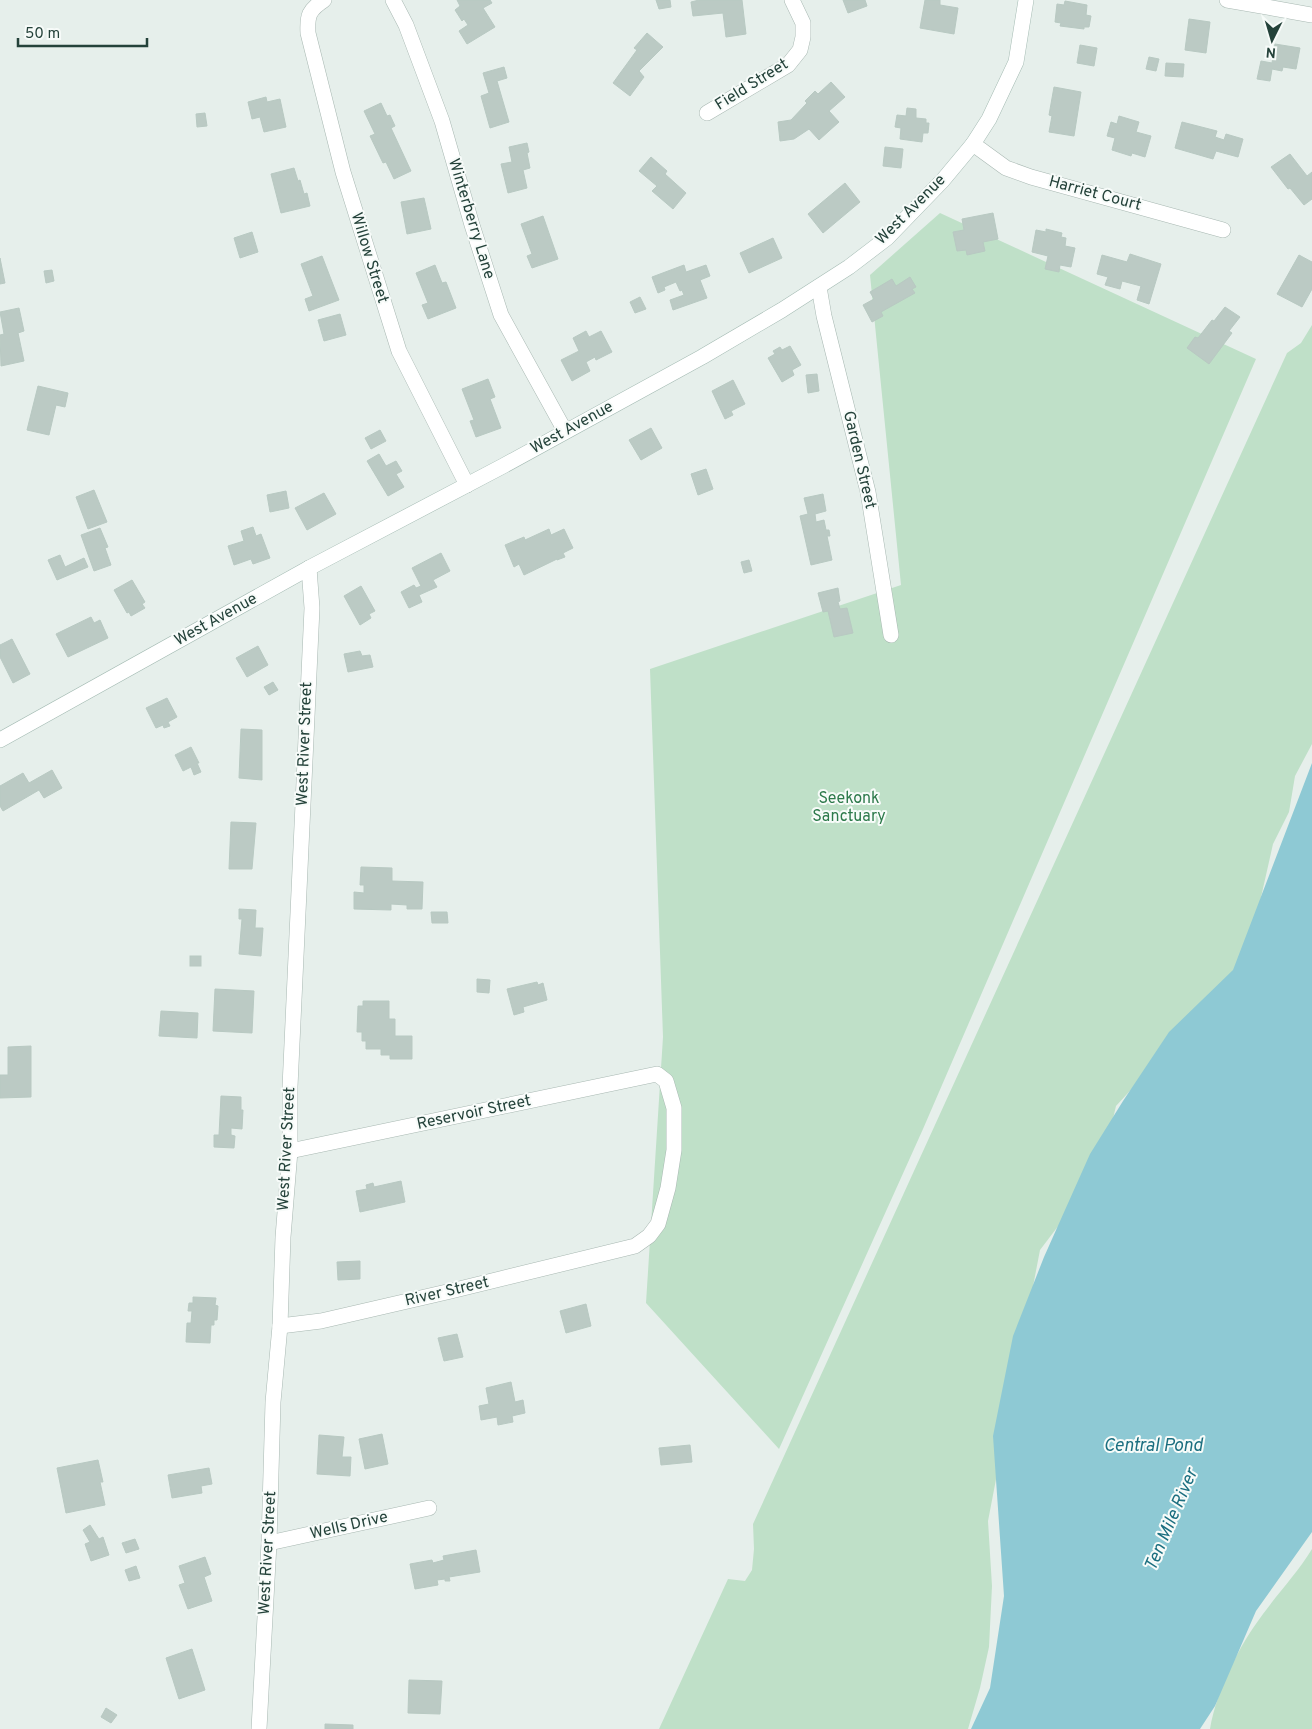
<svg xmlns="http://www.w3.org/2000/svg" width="1312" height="1729" font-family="Overpass,sans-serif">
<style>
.green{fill:#bfe0c8}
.water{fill:#8ec9d4}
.building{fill:#bbcac4;stroke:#b8c9c2}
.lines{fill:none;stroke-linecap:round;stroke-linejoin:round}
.street-casing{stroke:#a8b8b2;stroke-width:16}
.secondary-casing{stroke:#a4bbb3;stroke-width:16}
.street{stroke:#fff;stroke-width:15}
.secondary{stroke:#fff;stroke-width:15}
.labels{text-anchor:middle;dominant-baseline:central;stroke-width:4;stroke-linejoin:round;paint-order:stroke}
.street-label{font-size:16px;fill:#24423a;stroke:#f7fbf9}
.park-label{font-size:16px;fill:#2d7a4b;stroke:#f7fbf9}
.water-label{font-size:18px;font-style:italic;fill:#1c6f80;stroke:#f7fbf9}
</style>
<rect width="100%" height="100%" fill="#e6efeb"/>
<g class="green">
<polygon points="940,213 1256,359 923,1129 779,1449 646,1303 663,1037 650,669 901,585 870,275"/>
<polygon points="1312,325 1312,744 1295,776 1289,812 1273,844 1257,915 1232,980 1116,1106 1109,1136 1059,1225 1040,1250 988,1521 992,1586 989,1647 980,1688 968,1729 659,1729 728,1579 745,1581 752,1570 754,1549 753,1524 1287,353 1301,343"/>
<path d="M1312 1549V1729H1210C1217 1689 1239 1646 1263 1614 1279 1592 1298 1572 1312 1549Z"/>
</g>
<polygon class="water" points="1312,763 1312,1532 1256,1611 1215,1706 1200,1729 971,1729 990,1688 1004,1596 993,1436 1013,1336 1044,1257 1090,1154 1123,1101 1169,1032 1233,970"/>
<g class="building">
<polygon points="457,0 490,0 492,3 483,8 495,27 467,44 459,31 468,25 464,19 462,21 455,10 460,6"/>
<polygon points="656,0 670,0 671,7 659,9"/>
<polygon points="699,0 742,0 746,34 726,37 723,13 693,16 691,2"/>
<polygon points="843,0 865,0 867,6 848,13"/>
<polygon points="925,0 940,0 940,5 958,8 954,34 920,28"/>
<polygon points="1065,1 1087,5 1086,15 1091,16 1089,27 1084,27 1084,29 1060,26 1061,23 1055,22 1057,4 1064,5"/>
<polygon points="1189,19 1210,22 1206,53 1185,50"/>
<polygon points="647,33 663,47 639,71 644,77 630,96 613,83 637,50 634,48"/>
<polygon points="1275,44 1300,48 1296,69 1283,67 1282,71 1272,69 1270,81 1257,79 1261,61 1272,63"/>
<polygon points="1080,45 1097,48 1094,66 1077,63"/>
<polygon points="1149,57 1159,59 1156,71 1146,69"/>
<polygon points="1166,63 1184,64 1183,77 1165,76"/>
<polygon points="504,67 507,78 497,81 509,122 490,128 481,96 489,93 483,73"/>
<polygon points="831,82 845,97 829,111 839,122 819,140 809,129 794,139 780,141 778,122 791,120 807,103 805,101 815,91 818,94"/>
<polygon points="1054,87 1081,92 1074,136 1049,132 1052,116 1049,115"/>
<polygon points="266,97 267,102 280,99 286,127 264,132 260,117 252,119 248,102"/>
<polygon points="381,103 387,116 390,115 395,126 391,128 411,171 394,179 386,162 383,163 370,136 375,134 364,111"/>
<polygon points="907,108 916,109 916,118 926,119 926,123 929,123 928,133 923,133 922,142 900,139 901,128 895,127 897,115 906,116"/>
<polygon points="205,113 207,126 197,127 196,114"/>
<polygon points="1119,116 1139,122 1136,132 1151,136 1145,157 1132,153 1131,156 1112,150 1115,138 1107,136 1111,122 1117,124"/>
<polygon points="1182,122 1217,131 1215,137 1224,140 1226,134 1243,139 1238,157 1216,151 1213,159 1175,148"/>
<polygon points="527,143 529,152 527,153 530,168 523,170 527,188 508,193 501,164 512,162 509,147"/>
<polygon points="885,147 903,149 901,168 883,166"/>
<polygon points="1290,154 1307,176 1312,172 1312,199 1304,205 1290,188 1288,189 1271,167"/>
<polygon points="651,157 667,171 665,174 686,193 673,209 652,191 657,186 639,171"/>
<polygon points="294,168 298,181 300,180 304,194 307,193 310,206 281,213 271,174"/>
<polygon points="845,183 860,202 823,233 808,214"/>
<polygon points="424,198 431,229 407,234 401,202"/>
<polygon points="993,213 998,239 983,242 985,251 967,255 966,250 957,251 953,232 964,230 962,219"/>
<polygon points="543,216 558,259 532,268 527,256 532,254 521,224"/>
<polygon points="1046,229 1062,233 1061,237 1066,238 1065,246 1075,248 1071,267 1060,265 1059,272 1045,269 1048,256 1032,252 1036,230 1046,232"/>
<polygon points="252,232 258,252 240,258 234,238"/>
<polygon points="773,238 782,258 749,273 740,253"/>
<polygon points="1130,254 1161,264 1149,304 1137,300 1141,286 1122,281 1120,289 1105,285 1108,277 1097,274 1102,255 1127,262"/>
<polygon points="1299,255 1312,262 1312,289 1302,307 1277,294"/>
<polygon points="322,256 339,300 309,311 305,299 313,296 301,264"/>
<polygon points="0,258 5,283 0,284"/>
<polygon points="435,265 442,283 446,282 456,308 428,319 422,305 428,303 416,273"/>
<polygon points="684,265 686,272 706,265 710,276 700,280 707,298 673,310 670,300 684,295 682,290 680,291 676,282 664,287 665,290 658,293 652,277"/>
<polygon points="52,270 54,281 46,283 44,271"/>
<polygon points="910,277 916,287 912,289 915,293 881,312 883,316 872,322 863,305 874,299 870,292 892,279 896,286"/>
<polygon points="640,297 646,309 635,313 630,302"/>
<polygon points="1225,307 1240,317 1229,331 1232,333 1209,364 1187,348 1195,337 1198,338 1212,320 1214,321"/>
<polygon points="19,308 24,331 18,333 24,361 1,366 0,335 4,334 0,312"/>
<polygon points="340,314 346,335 324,341 318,320"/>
<polygon points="586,331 589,337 601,331 612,352 596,360 595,357 586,362 590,371 572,381 561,360 579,351 573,338"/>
<polygon points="790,346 801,365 792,370 794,375 782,382 768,358 775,354 773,351 780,347 782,350"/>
<polygon points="817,374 819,391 808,393 806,375"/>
<polygon points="488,379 495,397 490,399 501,428 476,437 470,421 474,420 462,389"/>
<polygon points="733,380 745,404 731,411 733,415 725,419 712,391"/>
<polygon points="38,386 68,393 65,407 56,405 49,435 27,430"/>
<polygon points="651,428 662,448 641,460 629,440"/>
<polygon points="380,430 386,441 371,449 365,438"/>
<polygon points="379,454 386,466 396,461 402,471 396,474 404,487 388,496 367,461"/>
<polygon points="706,469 713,489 698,495 691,474"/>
<polygon points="94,490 107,522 88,529 76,497"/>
<polygon points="286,491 289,508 270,512 267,495"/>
<polygon points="324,493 336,514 307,530 295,508"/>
<polygon points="823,494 826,511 815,514 816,522 824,520 826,530 829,530 830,536 827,536 832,560 811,565 800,516 808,514 804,498"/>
<polygon points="253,527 256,536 261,534 270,558 253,564 251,559 234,565 228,546 244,541 241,531"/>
<polygon points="100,528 108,547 105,548 111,565 94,571 81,535"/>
<polygon points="549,529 551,535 564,529 573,548 563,553 565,557 557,560 557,559 524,575 519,564 514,567 505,545 524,537 525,540"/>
<polygon points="441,553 450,571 433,580 437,587 419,595 422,602 409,608 401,592 414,585 416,588 421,586 412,568"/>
<polygon points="60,555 65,567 84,558 88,567 57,580 48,560"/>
<polygon points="749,560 752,571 744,573 741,562"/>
<polygon points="132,580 145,602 142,604 145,608 131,616 129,612 127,613 114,590"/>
<polygon points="361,586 375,611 369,614 371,618 360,625 344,596"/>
<polygon points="838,588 840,601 838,602 840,609 847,608 853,633 834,637 828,611 823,612 818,593"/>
<polygon points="91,617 94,623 100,620 108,638 68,657 56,634"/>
<polygon points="12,639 30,674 13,683 0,657 0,645"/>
<polygon points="258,646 268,665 247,677 236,658"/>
<polygon points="360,651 362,656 370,655 373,667 348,672 344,654"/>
<polygon points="273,682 278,690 269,695 264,687"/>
<polygon points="167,698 177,717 168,722 170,726 164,728 163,725 156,728 146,708"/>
<polygon points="241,729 262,730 262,780 239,778"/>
<polygon points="191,747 199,763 197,763 201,772 194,775 191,767 183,771 175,755"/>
<polygon points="52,770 62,788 44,798 39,790 3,811 0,806 0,786 23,773 29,783"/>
<polygon points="231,822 256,823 252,869 229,869"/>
<polygon points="361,867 392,868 392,881 423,882 422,909 407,909 407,905 391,904 391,910 354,909 354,892 364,893 364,885 360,885"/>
<polygon points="239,909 256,910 255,928 263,928 261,956 239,954 242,919 239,919"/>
<polygon points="431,912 447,912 448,923 432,923"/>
<rect x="190" y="956" width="11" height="10"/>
<polygon points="477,979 490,980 489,993 477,992"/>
<polygon points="537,982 538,985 543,983 547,1000 523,1007 524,1012 514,1015 507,989"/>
<polygon points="215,989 254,991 252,1033 213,1031"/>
<polygon points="363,1001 389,1001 389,1019 395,1019 395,1036 412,1036 412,1059 390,1059 390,1055 381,1055 381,1049 366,1049 366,1041 362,1041 362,1032 357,1032 358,1006 363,1006"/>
<polygon points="161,1011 198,1013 197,1038 159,1036"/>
<polygon points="31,1046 31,1097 0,1098 0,1075 8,1075 8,1047"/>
<polygon points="221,1096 241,1097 241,1110 243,1110 242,1129 231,1128 231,1135 235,1136 234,1148 214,1147 214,1135 219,1135"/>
<polygon points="401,1181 405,1202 360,1212 356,1191 367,1189 366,1185 373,1183 374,1187"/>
<polygon points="360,1261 360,1279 338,1280 337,1262"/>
<polygon points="193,1297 216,1298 215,1305 218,1306 217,1320 214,1320 214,1325 211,1325 210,1343 186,1342 187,1323 191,1323 192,1311 188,1311 189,1303 193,1303"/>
<polygon points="586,1304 591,1326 566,1333 560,1311"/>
<polygon points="457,1334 463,1357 444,1361 438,1338"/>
<polygon points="511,1382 515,1402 523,1400 525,1413 512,1416 513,1422 498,1425 497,1417 481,1420 479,1406 489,1404 486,1388"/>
<polygon points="382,1434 388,1464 365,1469 359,1439"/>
<polygon points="319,1435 344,1437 342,1457 351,1457 350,1476 317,1474"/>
<polygon points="690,1445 692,1462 661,1465 659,1448"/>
<polygon points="98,1460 103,1482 100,1482 105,1505 66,1513 57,1468"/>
<polygon points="209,1468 212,1484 201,1486 202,1493 172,1498 168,1475"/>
<polygon points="90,1525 99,1539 103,1537 109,1555 91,1561 85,1544 90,1542 83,1530"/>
<polygon points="135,1539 139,1549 126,1553 122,1543"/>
<polygon points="476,1550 480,1572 449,1577 450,1581 445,1581 445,1579 437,1580 438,1585 415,1589 410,1564 432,1560 433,1563 444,1560 443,1556"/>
<polygon points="205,1557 211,1574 204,1577 212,1601 188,1609 179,1585 185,1583 179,1566"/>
<polygon points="136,1566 140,1578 129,1581 125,1570"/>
<polygon points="192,1649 205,1690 179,1699 166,1658"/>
<polygon points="409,1680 442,1681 440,1714 408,1713"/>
<polygon points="106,1708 117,1715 111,1723 101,1717"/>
<polygon points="325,1724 353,1725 353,1729 325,1729"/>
</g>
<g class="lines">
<g class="street-casing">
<g id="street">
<path d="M324 0C309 10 307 15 308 33L343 172 399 351 467 485"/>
<polyline points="393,0 406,25 442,121 472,225 501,315 565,431"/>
<polyline points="1227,0 1312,15"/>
<polyline points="707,113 788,65 800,50 803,37 803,23 792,0"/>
<polyline points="973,144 1006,168 1031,177 1223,230"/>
<polyline points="819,287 824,316 868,492 891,635"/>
<polyline points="280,1326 321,1321 451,1291 635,1246 649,1236 658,1224 668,1188 674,1150 674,1108 666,1081 657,1074 290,1151"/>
<polyline points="269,1543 429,1508"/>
<polyline points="259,1729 269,1543 273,1402 280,1326 283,1237 290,1151 290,1087 312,608 309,568"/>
</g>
</g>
<g class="secondary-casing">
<polyline id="secondary" points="0,740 309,568 503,466 702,357 782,310 849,267 887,238 943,180 973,144 989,119 1016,62 1026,0"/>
</g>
<use href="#street" class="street"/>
<use href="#secondary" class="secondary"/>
</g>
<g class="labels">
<g class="street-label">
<text transform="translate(752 85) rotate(-32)">Field Street</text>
<text transform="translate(1095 194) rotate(15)">Harriet Court</text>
<text transform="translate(911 210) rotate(-45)">West Avenue</text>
<text transform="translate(471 219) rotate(73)">Winterberry Lane</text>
<text transform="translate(369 258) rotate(73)">Willow Street</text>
<text transform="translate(572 428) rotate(-29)">West Avenue</text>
<text transform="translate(859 460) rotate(77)">Garden Street</text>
<text transform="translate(216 620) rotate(-29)">West Avenue</text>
<text transform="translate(305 744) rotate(-88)">West River Street</text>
<text transform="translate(474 1113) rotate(-12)">Reservoir Street</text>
<text transform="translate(287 1149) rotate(-87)">West River Street</text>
<text transform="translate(447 1292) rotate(-13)">River Street</text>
<text transform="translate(349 1526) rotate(-13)">Wells Drive</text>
<text transform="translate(268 1553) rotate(-87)">West River Street</text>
</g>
<g class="park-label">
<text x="849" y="799">Seekonk<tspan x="849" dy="18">Sanctuary</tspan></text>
</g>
<g class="water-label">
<text x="1153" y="1446">Central Pond</text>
<text transform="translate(1172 1520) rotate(-67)">Ten Mile River</text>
</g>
</g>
<g transform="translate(1272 40) rotate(185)" stroke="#f7fbf9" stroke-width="4" paint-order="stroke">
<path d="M0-4L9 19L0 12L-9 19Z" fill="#24423a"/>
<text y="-8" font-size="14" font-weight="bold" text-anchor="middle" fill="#24423a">N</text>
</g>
<path d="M18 38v8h129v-8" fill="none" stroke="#24423a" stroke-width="2.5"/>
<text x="25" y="38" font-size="15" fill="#24423a" stroke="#f7fbf9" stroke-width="4" paint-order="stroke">50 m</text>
</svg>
